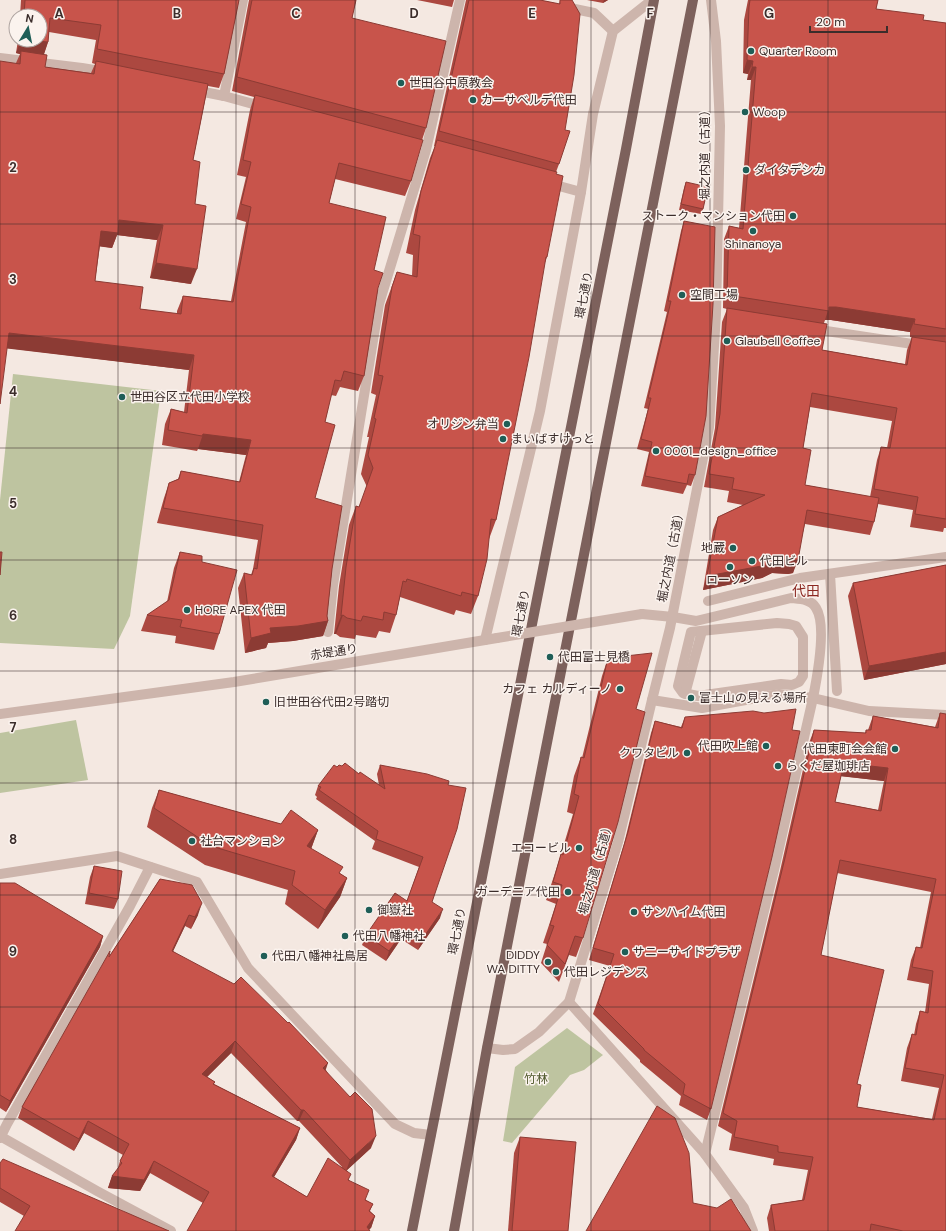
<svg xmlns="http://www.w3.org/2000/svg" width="946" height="1231" font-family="'DM Sans','Noto Sans JP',sans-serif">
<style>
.green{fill:#bec4a0}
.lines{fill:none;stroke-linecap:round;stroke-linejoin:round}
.pedestrian{stroke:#cdb5ac;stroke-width:10}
.minor{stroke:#cdb5ac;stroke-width:10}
.tertiary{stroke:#cdb5ac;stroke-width:10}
.primary{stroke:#7d615c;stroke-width:10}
.tertiary-bridge{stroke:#cdb5ac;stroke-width:10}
.wall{fill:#ac4840;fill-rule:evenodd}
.shaded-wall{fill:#8c3b34}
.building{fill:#c8544b;stroke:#8c3b34;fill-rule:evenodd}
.grid{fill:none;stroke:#3b2d2b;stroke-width:1;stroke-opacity:0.55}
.poi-dot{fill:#1f5e57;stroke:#fbf3ee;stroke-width:1.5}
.labels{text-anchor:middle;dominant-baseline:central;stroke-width:3;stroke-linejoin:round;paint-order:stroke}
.poi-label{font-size:12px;fill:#3b2d2b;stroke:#fbf3ee;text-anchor:start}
.street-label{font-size:12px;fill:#3b2d2b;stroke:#fbf3ee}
.park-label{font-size:12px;fill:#515a2e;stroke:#fbf3ee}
.quarter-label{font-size:14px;fill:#8c2922;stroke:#fbf3ee}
.grid-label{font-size:13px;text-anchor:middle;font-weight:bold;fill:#3b2d2b;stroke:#fbf3ee;stroke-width:3;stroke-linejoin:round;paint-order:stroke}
</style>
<rect width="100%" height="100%" fill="#f4e8e1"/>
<g class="green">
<polygon points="13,374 161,391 130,616 114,649 0,643 0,500"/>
<polygon points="76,720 88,780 0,793 0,733"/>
<polygon points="567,1028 603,1055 584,1070 570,1075 512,1143 503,1141 515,1067"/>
</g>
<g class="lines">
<g class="pedestrian">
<polyline points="830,574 837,691"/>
<polyline points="708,601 800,578 946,557"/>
<polygon points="777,623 789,624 796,626 803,637 803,676 799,682 792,685 781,684 698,696 683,693 678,686 691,632"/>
<polyline points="685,694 702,631"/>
</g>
<g class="minor">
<polyline points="565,7 594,13 613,31"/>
<polyline points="0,58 82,68 106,72"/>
<polyline points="194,90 224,96 264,107"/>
<polyline points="224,96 243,0"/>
<polyline points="548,183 581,192"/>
<polyline points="813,329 946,349"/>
<polyline points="328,632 333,585 379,304 426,150 460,0"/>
<polyline points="485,640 540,411 581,192 593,114 613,31 652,0"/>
<polyline points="0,874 117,856 197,882 248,968 395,1124 414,1133 431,1135"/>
<polyline points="569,1002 705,1154 744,1208 753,1231"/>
<polyline points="487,1048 503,1050 515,1049 539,1032 569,1002 618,842 652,700 702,708 779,694 813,698 869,711 946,715"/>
<polyline points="0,1136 97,1191 171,1231"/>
<polyline points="0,1138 7,1124 130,906 150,867"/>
<polyline points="705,1154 774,870 813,698"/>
</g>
<g class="tertiary">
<path d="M642 614 673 617 696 621 791 598C800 599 811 599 816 608 827 625 817 678 813 698"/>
<polyline points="652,700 670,628 709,427 716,314 720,126 716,41 711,0"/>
<polyline points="0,714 234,682 497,638"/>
</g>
<g class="primary">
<polyline points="412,1231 626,149 654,0"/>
<polyline points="454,1231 487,1048 693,0"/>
</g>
<polyline class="tertiary-bridge" points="497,638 642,614"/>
</g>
<g class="wall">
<path d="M21 0H239L224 74 219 88 208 86 193 160 195 204 191 284 150 278 157 240 117 235 112 248 100 246 95 281 140 309 177 314V311L183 296 231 301 246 222 236 219 246 177 237 175 250 110 254 97 232 91 249 0H356L352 18 426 128 422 140 411 181 405 196 335 179 329 203 374 270 378 288 364 376 358 391 340 387 336 396 331 395 325 422 315 498 332 569 327 616 328 621 323 636 293 641 268 643 266 648 245 653 238 588 244 573 251 575 253 569 258 540 157 523 164 498 169 483 178 479 181 471 239 482 246 455 198 449 197 451 162 445 165 424 171 409 184 412 189 370 7 348 16 63 20 54 16 53 18 40H40V16H20ZM49 32 96 40 92 63 95 64 91 73 45 67 44 54 48 42Z"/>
<polygon points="417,0 454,0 452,7"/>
<polygon points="466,0 540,0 559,4 560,0 571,0 559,164 556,172 547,257 544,265 496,520 489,539 489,538 478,596 471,614 456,610 454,615 400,597 396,615 390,633 379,631 376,638 356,635 355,639 340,637 336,634 334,634 339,586 349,525 356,506 359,507 367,487 361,474 369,437 367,437 376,395 371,393 385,305 397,272 412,276 413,255 406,253 415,210 430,158 435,146 434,146"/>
<polygon points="587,0 608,0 603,3"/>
<path d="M748 0H878L876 9 923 20 946 23V528H944L943 532 910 527 913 510 878 504 874 522 870 535 805 524 793 573 788 574 772 573 762 578 703 590 713 530 718 517 743 505 727 502 729 491 704 487 715 428 722 322 727 309 723 308 724 239 729 226 739 228 751 80H747L748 74 743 73 744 20ZM825 320H831L910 332V337H912L907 350 905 364 822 350 824 323ZM810 407 892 421 887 448 881 447 877 460 870 497 805 485 803 448Z"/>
<polygon points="686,182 703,209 701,214 679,210 684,188"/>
<polygon points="684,221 695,475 691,486 687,485 683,494 641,486 649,452 637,449 648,409 644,408 667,312 664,311 681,231"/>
<polygon points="180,552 202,562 219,634 214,650 175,643 176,636 141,631 147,615 167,602 174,568"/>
<polygon points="946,565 946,664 864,680 848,596 853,583"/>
<polygon points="608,658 636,709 583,938 576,957 569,955 559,982 541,963 547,944 543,943 556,904 546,900 555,873 561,854 573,814 567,812 574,776 581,757 582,758 602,676"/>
<path d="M940 713 946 1231H769L767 1218 771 1205 802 1200 808 1170 773 1165 774 1159 729 1150 732 1134 718 1126 780 871 809 743 814 730 865 733 866 730H868L873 716 935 727ZM841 776 884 781 878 810 835 802ZM837 873 931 892 920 948 916 947 911 960 907 980 929 984 925 1012 920 1011 916 1024 914 1035 912 1034 907 1048 901 1081 939 1088 932 1119 857 1107V1084L821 955Z"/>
<polygon points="685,717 711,1109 707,1120 679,1105 681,1096 640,1062 640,1060 593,1014 610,966 589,960 624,844 651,733 655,721 681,727"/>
<polygon points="380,765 448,785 432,902 440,918 418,950 401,939 386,961 362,945 366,935 407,901 419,867 372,849 375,841 316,799 317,797 315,795 318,786 337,767 359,774 379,785 377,774"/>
<polygon points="159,790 281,824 318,830 311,849 341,874 347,878 340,897 318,929 285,904 288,890 205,865 147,827 152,808"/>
<polygon points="94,866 118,899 114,909 85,904 90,877"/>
<path d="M160 879 198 915 191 929 185 926 173 951 326 1070 371 1148 347 1170 349 1180 366 1200 373 1204 370 1211 375 1216 371 1228 203 1203 150 1173 140 1191 108 1188 112 1176 117 1171 120 1161 123 1155 84 1133 74 1151 18 1118 22 1107 109 957ZM231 1053 297 1121H299L342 1167 307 1197 274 1177 296 1140 300 1128 214 1084 215 1082 207 1077Z"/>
<polygon points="0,883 103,936 100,947 6,1112 0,1108"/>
<polygon points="520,1137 568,1231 508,1231 514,1153"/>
<polygon points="0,1163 169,1231 24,1216 0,1202"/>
</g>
<g class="shaded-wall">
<polygon points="604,0 608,0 603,3"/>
<polygon points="21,40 28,40 48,42 43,57 21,51 20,54 16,53"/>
<polygon points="747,60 753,61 748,74 743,73"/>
<polygon points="752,67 756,67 751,80 747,80"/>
<polygon points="119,220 163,225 157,240 117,235 112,248 96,246 101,231"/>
<polygon points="156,263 197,269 191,284 150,278"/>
<polygon points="829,307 836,307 915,319 910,332 831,320 825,320"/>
<polygon points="9,333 194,355 189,370 3,348"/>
<polygon points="203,434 251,440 246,455 198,449"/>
<polygon points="777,560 798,560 793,573 788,574 772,573 762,578 703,590 707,576"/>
<polygon points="343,615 336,634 334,634 341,616"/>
<polygon points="328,621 323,636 293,641 268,643 266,648 245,653 251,638 270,628"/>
<polygon points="946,652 946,664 864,680 869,666"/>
<polygon points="844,763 888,768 884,781 839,776"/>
<polygon points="318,830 311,849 307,846"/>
<polygon points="347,878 340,897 318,929 325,910"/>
<polygon points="202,903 198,915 191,929 195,917"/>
<polygon points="443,909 440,918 418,950 421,941"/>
<polygon points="189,915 185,926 168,962 172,951"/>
<polygon points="404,930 401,939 386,961 389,951"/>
<polygon points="103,936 100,947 6,1112 10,1101"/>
<polygon points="235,1041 231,1053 198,1086 202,1074"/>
<polygon points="328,1063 324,1075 323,1068"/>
<polygon points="301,1110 304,1110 299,1121 297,1121"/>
<polygon points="88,1121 84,1133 74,1151 79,1139"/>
<polygon points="300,1128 296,1140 268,1187 272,1176"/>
<polygon points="376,1136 371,1148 346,1171 350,1160"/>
<polygon points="154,1161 150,1173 140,1191 108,1188 112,1176"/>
<polygon points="375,1216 371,1228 368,1231 367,1227"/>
</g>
<g class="building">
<polygon points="25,0 239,0 224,74 97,49 101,25 50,18 48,42 28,40 40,40 40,16 24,16"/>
<polygon points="252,0 356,0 352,18 446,41 426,128 237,77"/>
<polygon points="469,0 540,0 560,4 560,0 572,0 580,14 574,75 565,130 570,131 559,164 439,131"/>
<polygon points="750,0 878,0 876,9 924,15 923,20 946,23 946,329 914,324 915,319 836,307 829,307 829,311 727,295 729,226 743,229 756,67 752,67 753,61 747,60 749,7"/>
<polygon points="21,51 47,55 45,67 94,74 96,61 208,84 193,160 200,162 195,204 206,206 197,269 156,263 163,225 119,220 118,233 101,231 95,281 143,287 140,309 181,314 183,296 233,302 251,207 241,204 251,162 243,160 255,95 423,140 411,181 339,163 329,203 386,217 374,270 383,273 378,288 364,376 344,371 341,381 335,380 325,422 335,425 315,498 342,506 332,569 327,616 328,621 298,626 270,628 271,633 251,638 244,573 252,575 254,568 257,569 263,525 163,508 169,483 179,479 181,471 240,482 251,440 203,434 202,436 168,430 171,409 187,413 194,355 9,333 0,404 0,61 20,64"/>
<polygon points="437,140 557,172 556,174 563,176 547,257 546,257 529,357 496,520 491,519 487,559 478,596 462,592 461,596 407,579 406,582 403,581 396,615 384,612 383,620 363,616 361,621 347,618 343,615 341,616 346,567 356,506 359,507 373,468 368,455 376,419 374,418 383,376 378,375 392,287 397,272 417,277 420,236 413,234 421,191"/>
<polygon points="686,182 708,187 703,209 681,204"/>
<polygon points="684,221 715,227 713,304 706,416 695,475 689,474 687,484 645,476 652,442 641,439 651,398 648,398 671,301 668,301"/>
<polygon points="727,308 827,324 822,350 907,365 912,337 946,342 946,519 915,514 918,497 874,489 881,447 890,448 897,408 812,393 803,448 811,450 805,485 879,498 874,522 807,510 798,560 793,561 777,560 767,565 707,576 718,517 765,495 732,489 734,478 709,474 720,414"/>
<polygon points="0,552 2,552 0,575"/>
<polygon points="180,552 202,556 202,562 237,570 219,634 180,627 182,620 147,615 169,600"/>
<polygon points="946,565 946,652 869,666 853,583"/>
<polygon points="652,653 636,709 645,712 618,822 583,938 575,936 565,964 547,945 554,926 550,925 562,885 553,882 561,854 563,855 579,796 574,794 581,757 584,758 608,658"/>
<polygon points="796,709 792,730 800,731 772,857 711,1109 683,1094 685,1084 644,1050 644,1049 598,1003 614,954 593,948 628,832 655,721 682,728 685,717 753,711 764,713"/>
<path d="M940 713 946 714V1231H903L871 1224 870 1231H775L771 1205 804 1200 813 1157 778 1152V1146L734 1137 737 1121 723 1113 785 858 814 730 866 733V730H871L873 716 938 728ZM844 763 888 768 881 811 835 802ZM840 860 936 879 922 948 916 947 912 967 933 971 928 1013 920 1011 916 1035 912 1034 905 1068 944 1075 934 1120 857 1107 861 1085 857 1084 884 970 821 955Z"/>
<polygon points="345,763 359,774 360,772 385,789 380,765 427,774 449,781 448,785 466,788 457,829 432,902 443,909 421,941 404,930 389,951 366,935 395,893 407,901 423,857 376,839 378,831 319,790 321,787 318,786 334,765 337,767 339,765 342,766"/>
<polygon points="159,790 281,824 291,810 318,830 307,846 343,867 339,873 347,878 325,910 292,885 295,871 211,846 154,808"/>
<polygon points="94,866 122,871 118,899 89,893"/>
<polygon points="160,879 192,885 202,903 195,917 189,915 172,951 234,984 241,977 288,1023 289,1022 328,1063 323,1068 350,1097 355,1092 372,1109 376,1136 350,1160 304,1110 301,1110 235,1041 202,1074 215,1082 213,1084 300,1128 272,1176 307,1197 328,1158 351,1174 348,1180 369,1190 365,1200 373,1204 369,1211 375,1216 367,1227 370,1231 187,1231 209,1192 154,1161 144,1180 112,1176 122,1163 120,1161 129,1144 88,1121 79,1139 22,1107 110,951 109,957"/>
<polygon points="0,883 15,883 103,936 10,1101 0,1095"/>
<polygon points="657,1106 675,1118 689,1153 693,1203 717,1208 731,1199 751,1231 586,1231"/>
<polygon points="520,1137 576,1142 568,1231 512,1231"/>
<polygon points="3,1159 169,1231 15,1231 30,1206 0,1188 0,1163"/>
</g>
<path class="grid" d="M118 0V1231M236 0V1231M355 0V1231M473 0V1231M591 0V1231M710 0V1231M828 0V1231M0 112H946M0 224H946M0 336H946M0 448H946M0 560H946M0 671H946M0 783H946M0 895H946M0 1007H946M0 1119H946"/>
<g class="poi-dot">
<circle cx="751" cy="51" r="4"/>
<circle cx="401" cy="83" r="4"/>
<circle cx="473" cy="100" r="4"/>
<circle cx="745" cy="112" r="4"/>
<circle cx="746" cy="170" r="4"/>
<circle cx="793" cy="216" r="4"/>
<circle cx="753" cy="231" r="4"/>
<circle cx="682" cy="295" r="4"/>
<circle cx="727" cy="341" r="4"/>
<circle cx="122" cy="397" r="4"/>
<circle cx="507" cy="424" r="4"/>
<circle cx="503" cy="439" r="4"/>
<circle cx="656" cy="451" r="4"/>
<circle cx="733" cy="548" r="4"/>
<circle cx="752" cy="561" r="4"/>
<circle cx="730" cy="567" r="4"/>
<circle cx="187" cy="610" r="4"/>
<circle cx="550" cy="657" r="4"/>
<circle cx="620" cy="689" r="4"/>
<circle cx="691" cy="698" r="4"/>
<circle cx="266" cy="702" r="4"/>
<circle cx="766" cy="746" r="4"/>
<circle cx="895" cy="749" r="4"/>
<circle cx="687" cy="753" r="4"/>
<circle cx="778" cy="766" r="4"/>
<circle cx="192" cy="841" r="4"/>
<circle cx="579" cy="848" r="4"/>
<circle cx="568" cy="892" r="4"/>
<circle cx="369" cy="910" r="4"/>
<circle cx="634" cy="912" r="4"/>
<circle cx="345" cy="936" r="4"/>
<circle cx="625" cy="952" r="4"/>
<circle cx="264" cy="956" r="4"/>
<circle cx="548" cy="962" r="4"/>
<circle cx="556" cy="972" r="4"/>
</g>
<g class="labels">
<g class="poi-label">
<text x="759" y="51">Quarter Room</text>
<text x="409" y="83">世田谷中原教会</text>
<text x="481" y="100">カーサベルデ代田</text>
<text x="753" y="112">Woop</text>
<text x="754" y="170">ダイタデシカ</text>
<text x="785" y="216" text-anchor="end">ストーク・マンション代田</text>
<text x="753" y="244" text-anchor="middle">Shinanoya</text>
<text x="690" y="295">空間工場</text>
<text x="735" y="341">Glaubell Coffee</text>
<text x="130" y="397">世田谷区立代田小学校</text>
<text x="499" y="424" text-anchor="end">オリジン弁当</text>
<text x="511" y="439">まいばすけっと</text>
<text x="664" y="451">0001_design_office</text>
<text x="725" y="548" text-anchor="end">地蔵</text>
<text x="760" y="561">代田ビル</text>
<text x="730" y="580" text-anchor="middle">ローソン</text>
<text x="195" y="610">HORE APEX 代田</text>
<text x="558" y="657">代田富士見橋</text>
<text x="612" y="689" text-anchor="end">カフェ カルディーノ</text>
<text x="699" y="698">富士山の見える場所</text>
<text x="274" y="702">旧世田谷代田2号踏切</text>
<text x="758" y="746" text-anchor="end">代田吹上館</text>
<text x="887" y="749" text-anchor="end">代田東町会会館</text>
<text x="679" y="753" text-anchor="end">クワタビル</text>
<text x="786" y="766">らくだ屋珈琲店</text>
<text x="200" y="841">社台マンション</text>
<text x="571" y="848" text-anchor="end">エコービル</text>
<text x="560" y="892" text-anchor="end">ガーデニア代田</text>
<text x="377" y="910">御嶽社</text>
<text x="642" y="912">サンハイム代田</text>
<text x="353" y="936">代田八幡神社</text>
<text x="633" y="952">サニーサイドプラザ</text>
<text x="540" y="955" text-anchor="end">DIDDY<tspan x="540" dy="14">WA DITTY</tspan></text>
<text x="272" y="956">代田八幡神社鳥居</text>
<text x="564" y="972">代田レジデンス</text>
</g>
<g class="street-label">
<text transform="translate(705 152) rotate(-90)">堀之内道（古道）</text>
<text transform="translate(584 295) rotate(-79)">環七通り</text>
<text transform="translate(671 555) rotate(-79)">堀之内道（古道）</text>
<text transform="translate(521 613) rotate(-79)">環七通り</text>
<text transform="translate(334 652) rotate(-9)">赤堤通り</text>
<text transform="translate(596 868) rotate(-74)">堀之内道（古道）</text>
<text transform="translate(457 931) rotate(-79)">環七通り</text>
</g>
<g class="park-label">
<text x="536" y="1079">竹林</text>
</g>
<g class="quarter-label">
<text x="806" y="591">代田</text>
</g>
</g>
<g class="grid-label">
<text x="59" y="18">A</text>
<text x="177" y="18">B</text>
<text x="296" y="18">C</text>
<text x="414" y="18">D</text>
<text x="532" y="18">E</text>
<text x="650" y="18">F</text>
<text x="769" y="18">G</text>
<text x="13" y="172">2</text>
<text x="13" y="284">3</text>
<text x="13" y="396">4</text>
<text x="13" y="508">5</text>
<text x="13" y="620">6</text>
<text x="13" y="732">7</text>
<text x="13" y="844">8</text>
<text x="13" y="956">9</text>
</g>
<g transform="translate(28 28) rotate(10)"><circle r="19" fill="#fbf3ee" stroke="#aea4a0"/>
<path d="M0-3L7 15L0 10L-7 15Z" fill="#1f5e57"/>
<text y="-6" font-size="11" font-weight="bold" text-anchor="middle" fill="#3b2d2b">N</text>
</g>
<path d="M810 26v6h77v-6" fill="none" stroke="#3b2d2b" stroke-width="2"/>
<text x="816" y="26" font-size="12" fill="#3b2d2b" stroke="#fbf3ee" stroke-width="3" paint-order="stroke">20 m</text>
</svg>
